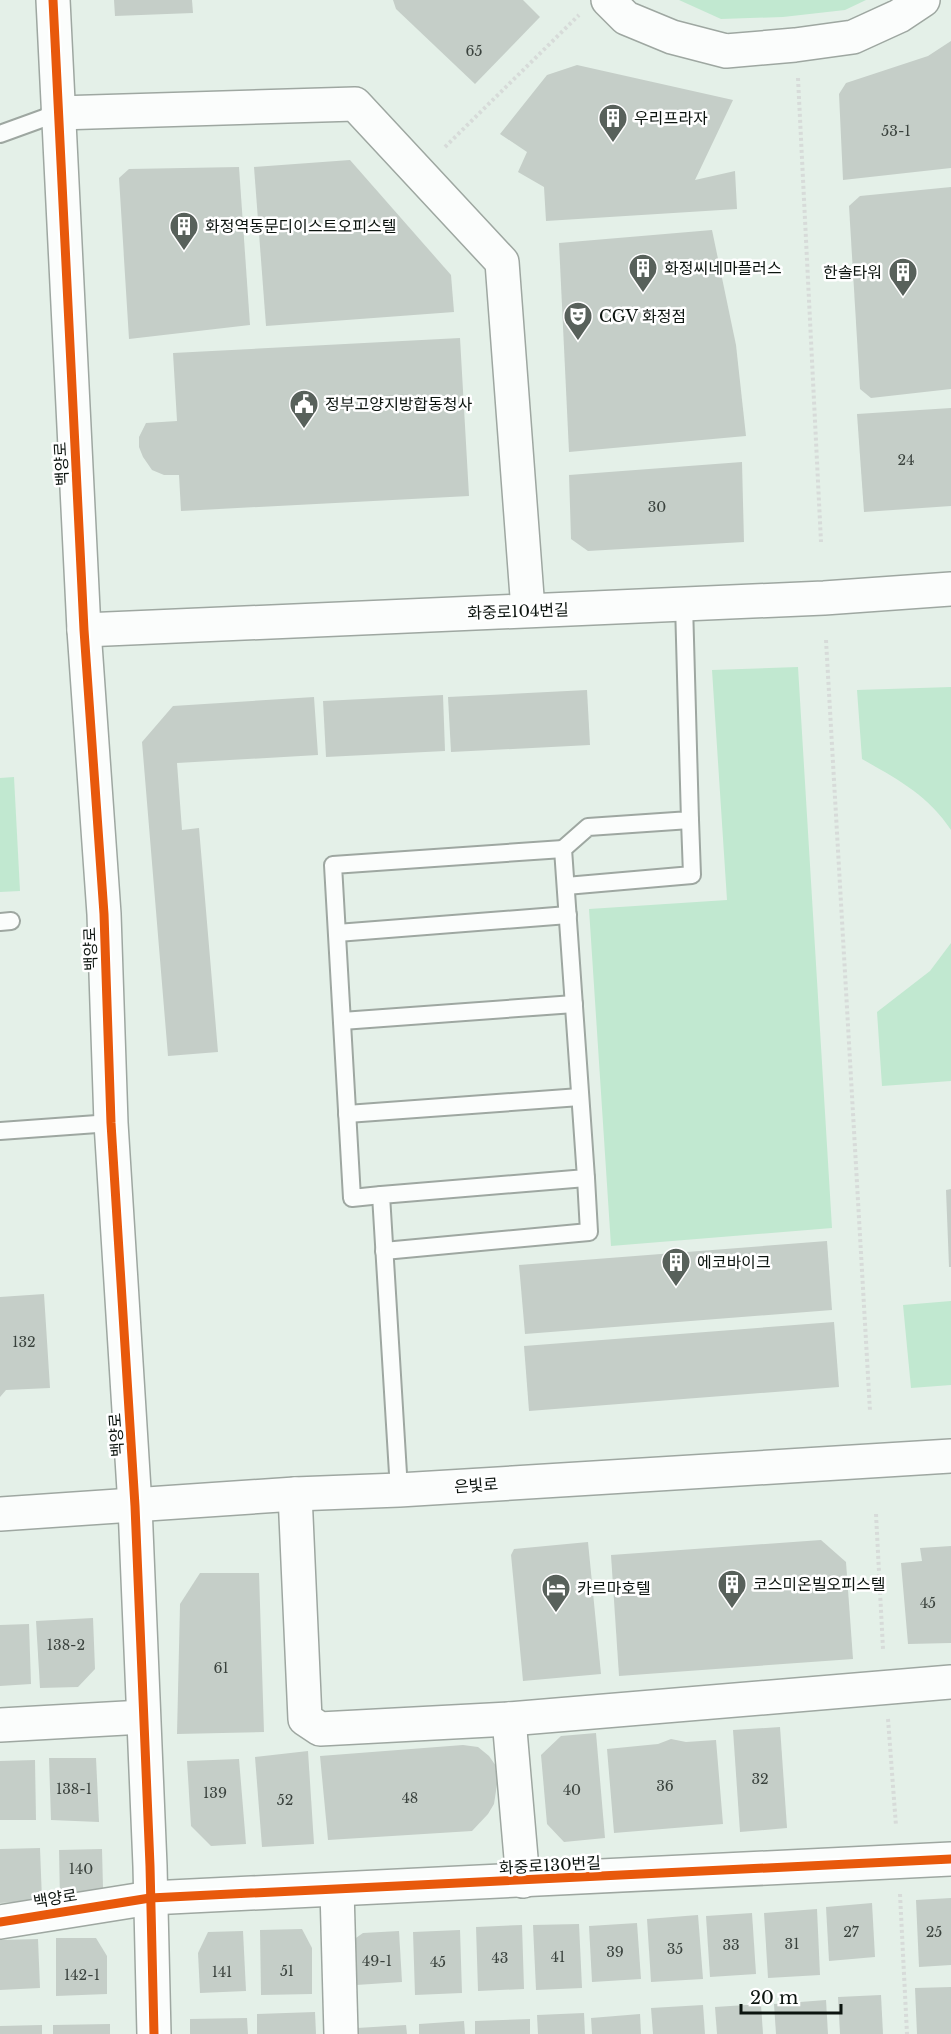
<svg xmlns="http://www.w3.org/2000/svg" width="951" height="2034" font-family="'Libre Baskerville','Noto Sans KR',serif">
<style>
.green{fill:#c1e8d0}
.building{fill:#c5cec8}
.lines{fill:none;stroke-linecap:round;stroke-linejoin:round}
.service-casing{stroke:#9ea7a1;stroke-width:20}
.minor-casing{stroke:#9ea7a1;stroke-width:36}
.tertiary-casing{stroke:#9ea7a1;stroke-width:36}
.secondary-casing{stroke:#9ea7a1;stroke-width:36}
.path{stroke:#d7dbd9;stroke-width:4;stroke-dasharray:3 3;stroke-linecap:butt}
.service{stroke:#fbfdfc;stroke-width:16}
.minor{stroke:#fbfdfc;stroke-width:33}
.tertiary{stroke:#fbfdfc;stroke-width:33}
.secondary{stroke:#fbfdfc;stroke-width:33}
.cycleway-casing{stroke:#fff;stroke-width:13}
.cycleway{stroke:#e8590c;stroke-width:9}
.labels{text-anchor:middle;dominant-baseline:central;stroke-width:5;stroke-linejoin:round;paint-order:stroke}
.number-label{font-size:14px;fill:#3a423d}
.poi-label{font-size:16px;fill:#0c140f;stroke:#fff;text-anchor:start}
.street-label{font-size:16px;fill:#0c140f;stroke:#fff}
</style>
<rect width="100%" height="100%" fill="#e4f0e8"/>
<g class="green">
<polygon points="679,0 866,0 845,10 783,17 721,19"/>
<polygon points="798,667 832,1228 611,1246 589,909 727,900 712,670"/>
<path d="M951 687V830C928 795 897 779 862 759L857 690Z"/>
<polygon points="14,777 20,891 0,892 0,778"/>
<polygon points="951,943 951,1081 882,1086 877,1012 930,971"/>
<polygon points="951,1301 951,1385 911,1388 903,1305"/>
</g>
<g class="building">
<polygon points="114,0 192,0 193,13 115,16"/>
<polygon points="393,0 523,0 540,17 475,84 396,9"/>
<polygon points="951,41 951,168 843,180 839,94 846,83 928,56"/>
<polygon points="577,65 733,100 695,180 735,171 737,209 546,221 544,187 518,172 527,152 500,134 547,75"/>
<polygon points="350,160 451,275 454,312 266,326 254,167"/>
<polygon points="239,167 250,325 129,339 119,178 129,169"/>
<polygon points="951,187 951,389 871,398 860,389 849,206 860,196"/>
<polygon points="712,230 736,345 746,436 569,452 559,243"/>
<polygon points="460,338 469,496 181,511 179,475 164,475 152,470 143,457 139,447 139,437 146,423 177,421 173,353"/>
<polygon points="951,408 951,506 864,512 857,414"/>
<polygon points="742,462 744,542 588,551 571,539 569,475"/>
<polygon points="587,690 590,745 451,752 448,697"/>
<polygon points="443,695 445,751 326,757 323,701"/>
<polygon points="314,697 318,755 177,763 182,830 199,828 218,1052 168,1056 142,742 173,706"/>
<polygon points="951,1189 951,1267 949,1267 946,1190"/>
<polygon points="827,1241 832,1310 525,1334 519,1265"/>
<polygon points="44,1294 50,1388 6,1390 0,1397 0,1297"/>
<polygon points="834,1322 839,1387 529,1411 524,1346"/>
<polygon points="821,1540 846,1562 853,1659 619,1676 611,1555"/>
<polygon points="588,1542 601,1674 523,1681 511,1555 514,1549"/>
<polygon points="951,1546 951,1643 908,1644 901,1563 922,1561 920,1548"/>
<polygon points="200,1573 259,1573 264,1732 177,1734 180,1604"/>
<polygon points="93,1618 95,1669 78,1687 40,1688 36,1621"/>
<polygon points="29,1624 31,1684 0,1686 0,1625"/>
<polygon points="780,1727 787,1828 740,1832 733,1730"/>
<polygon points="596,1733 605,1838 564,1842 547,1824 541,1755 561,1736"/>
<polygon points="671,1739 686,1742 716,1740 723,1824 614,1833 607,1749 658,1744"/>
<polygon points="463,1745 478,1747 489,1756 496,1766 498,1778 494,1804 488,1814 472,1831 328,1840 320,1756"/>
<polygon points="308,1751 314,1844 262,1847 255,1757"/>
<polygon points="49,1758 96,1758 99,1822 51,1820"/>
<polygon points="239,1759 246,1844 211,1846 191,1826 187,1761"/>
<polygon points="35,1760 36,1820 0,1820 0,1761"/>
<polygon points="40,1848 42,1900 0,1903 0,1849"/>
<polygon points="102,1849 103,1888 88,1900 60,1900 59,1850"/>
<polygon points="951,1898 951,1965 919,1967 916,1900"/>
<polygon points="872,1903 875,1957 829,1961 826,1907"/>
<polygon points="817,1909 820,1975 768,1978 764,1913"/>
<polygon points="752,1913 756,1974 710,1977 706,1916"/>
<polygon points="698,1915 703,1979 651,1982 647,1919"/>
<polygon points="637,1923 641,1979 592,1982 589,1926"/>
<polygon points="579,1924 582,1988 536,1990 533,1925"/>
<polygon points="522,1925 524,1989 478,1991 476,1927"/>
<polygon points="302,1929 312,1948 312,1994 261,1995 260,1930"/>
<polygon points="460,1930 462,1993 415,1995 413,1932"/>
<polygon points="243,1931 246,1991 200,1993 198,1953 208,1932"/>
<polygon points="399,1931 402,1982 356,1985 353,1940 363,1933"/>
<polygon points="56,1938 96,1938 107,1956 107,1994 56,1996"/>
<polygon points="38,1939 40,1988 0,1990 0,1940"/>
<polygon points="951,1987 951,2034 917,2034 915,1988"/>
<polygon points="881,1995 883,2034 840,2034 838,1997"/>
<polygon points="826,2000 828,2034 776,2034 774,2004"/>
<polygon points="761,2004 763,2034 717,2034 715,2007"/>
<polygon points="703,2005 705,2034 653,2034 651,2008"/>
<polygon points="315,2012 316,2034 257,2034 257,2014"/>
<polygon points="584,2013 585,2034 538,2034 537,2015"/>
<polygon points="640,2014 641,2034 592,2034 591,2018"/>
<polygon points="247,2018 248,2034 190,2034 190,2019"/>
<polygon points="530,2019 530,2034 475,2034 475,2021"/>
<polygon points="464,2021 465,2034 419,2034 419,2024"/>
<polygon points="110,2024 110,2034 53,2034 53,2025"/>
<polygon points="42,2025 42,2034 0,2034 0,2026"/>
<polygon points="406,2025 407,2034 357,2034 357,2028"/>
</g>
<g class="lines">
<g class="service-casing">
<g id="service">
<polyline points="0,134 58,113"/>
<polyline points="566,886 692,875 690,820"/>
<polyline points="0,922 11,921"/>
<polyline points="337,933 568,915"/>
<polyline points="342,1021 574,1004"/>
<polyline points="347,1114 580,1097"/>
<polyline points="0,1131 111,1123"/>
<polyline points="381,1195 352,1198 333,865 563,849"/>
<polyline points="384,1251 589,1232 586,1178"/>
<polyline points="399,1490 381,1195 586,1178 563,849 588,827 690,820 684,604"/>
</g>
</g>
<g class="minor-casing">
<g id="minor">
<polyline points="608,0 626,18 672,37 726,51 795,45 853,37 899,16 923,0"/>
<polyline points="58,113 355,104 502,262 528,610"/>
<polyline points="84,630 824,598 951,589"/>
<polyline points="295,1494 305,1719 320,1729 509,1719 951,1682"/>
<polyline points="135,1506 150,1866 154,2034"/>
<polyline points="509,1719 523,1881"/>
<polyline points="0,1725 143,1717"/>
<polyline points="337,1890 341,2034"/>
<polyline points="0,1922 150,1898 951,1859"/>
</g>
</g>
<g class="tertiary-casing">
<polyline id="tertiary" points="53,0 84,630 104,914 111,1123 135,1506"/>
</g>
<g class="secondary-casing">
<polyline id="secondary" points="0,1514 295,1494 399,1490 951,1456"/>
</g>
<g class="path">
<polyline points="798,78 821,542"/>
<polyline points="445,147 579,15"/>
<polyline points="826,640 870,1411"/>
<polyline points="876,1514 883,1649"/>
<polyline points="888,1719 896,1826"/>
<polyline points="900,1894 907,2034"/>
</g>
<use href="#service" class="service"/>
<use href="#minor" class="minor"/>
<use href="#tertiary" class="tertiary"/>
<use href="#secondary" class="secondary"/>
<g class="cycleway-casing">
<g id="cycleway">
<polyline points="53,0 84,630 104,914 111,1123 135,1506 150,1866 154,2034"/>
<polyline points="0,1922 150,1898 951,1859"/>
</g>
</g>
<use href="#cycleway" class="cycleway"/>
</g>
<defs>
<g id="building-pin" transform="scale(1.5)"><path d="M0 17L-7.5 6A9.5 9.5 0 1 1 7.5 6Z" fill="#58615b" stroke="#fff"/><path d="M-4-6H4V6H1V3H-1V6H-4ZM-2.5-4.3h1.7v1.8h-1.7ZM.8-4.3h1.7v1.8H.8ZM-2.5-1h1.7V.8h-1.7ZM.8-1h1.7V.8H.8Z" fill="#fff"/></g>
<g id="theatre-pin" transform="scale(1.5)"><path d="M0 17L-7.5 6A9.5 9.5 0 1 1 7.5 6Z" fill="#58615b" stroke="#fff"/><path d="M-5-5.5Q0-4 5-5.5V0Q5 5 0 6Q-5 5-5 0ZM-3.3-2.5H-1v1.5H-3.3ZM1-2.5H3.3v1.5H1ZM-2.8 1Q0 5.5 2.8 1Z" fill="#fff"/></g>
<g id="civic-pin" transform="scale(1.5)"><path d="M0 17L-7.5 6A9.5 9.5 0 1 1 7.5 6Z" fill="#58615b" stroke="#fff"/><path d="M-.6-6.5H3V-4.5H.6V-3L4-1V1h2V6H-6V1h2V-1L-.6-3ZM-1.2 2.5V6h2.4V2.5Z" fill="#fff"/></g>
<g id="hotel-pin" transform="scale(1.5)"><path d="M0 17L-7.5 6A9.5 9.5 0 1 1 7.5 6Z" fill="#58615b" stroke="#fff"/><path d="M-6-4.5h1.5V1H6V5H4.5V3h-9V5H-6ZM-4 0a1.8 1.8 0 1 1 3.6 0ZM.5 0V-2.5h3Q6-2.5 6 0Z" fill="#fff"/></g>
</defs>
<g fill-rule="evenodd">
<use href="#building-pin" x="613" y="118"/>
<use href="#building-pin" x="184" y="226"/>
<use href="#building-pin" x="643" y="268"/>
<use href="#building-pin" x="903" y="272"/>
<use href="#theatre-pin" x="578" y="316"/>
<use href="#civic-pin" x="304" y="404"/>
<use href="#building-pin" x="676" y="1262"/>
<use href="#building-pin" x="732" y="1584"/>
<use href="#hotel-pin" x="556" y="1588"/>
</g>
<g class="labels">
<g class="number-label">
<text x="474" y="51">65</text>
<text x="896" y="131">53-1</text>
<text x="906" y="460">24</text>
<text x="657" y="507">30</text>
<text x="24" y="1342">132</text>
<text x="928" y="1603">45</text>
<text x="66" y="1645">138-2</text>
<text x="221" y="1668">61</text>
<text x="760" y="1779">32</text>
<text x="665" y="1786">36</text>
<text x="74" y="1789">138-1</text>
<text x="572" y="1790">40</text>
<text x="215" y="1793">139</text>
<text x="410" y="1798">48</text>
<text x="285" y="1800">52</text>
<text x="81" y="1869">140</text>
<text x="851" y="1932">27</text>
<text x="934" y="1932">25</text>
<text x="792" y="1944">31</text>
<text x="731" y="1945">33</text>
<text x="675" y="1949">35</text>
<text x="615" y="1952">39</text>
<text x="558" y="1957">41</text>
<text x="500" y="1958">43</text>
<text x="377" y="1961">49-1</text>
<text x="438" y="1962">45</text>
<text x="287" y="1971">51</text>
<text x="222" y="1972">141</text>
<text x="82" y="1975">142-1</text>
</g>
<g class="poi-label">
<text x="634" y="118">우리프라자</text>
<text x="205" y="226">화정역동문디이스트오피스텔</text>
<text x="664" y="268">화정씨네마플러스</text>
<text x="882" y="272" text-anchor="end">한솔타워</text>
<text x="599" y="316">CGV 화정점</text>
<text x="325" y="404">정부고양지방합동청사</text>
<text x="697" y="1262">에코바이크</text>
<text x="753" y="1584">코스미온빌오피스텔</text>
<text x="577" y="1588">카르마호텔</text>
</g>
<g class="street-label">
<text transform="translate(61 464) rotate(-93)">백양로</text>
<text transform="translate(518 611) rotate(-2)">화중로104번길</text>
<text transform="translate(90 949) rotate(-92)">백양로</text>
<text transform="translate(116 1435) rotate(-94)">백양로</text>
<text transform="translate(476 1485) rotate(-4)">은빛로</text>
<text transform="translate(550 1865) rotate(-3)">화중로130번길</text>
<text transform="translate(55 1898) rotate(-9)">백양로</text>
</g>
</g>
<path d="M741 2004v9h100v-9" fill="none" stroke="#0c140f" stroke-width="3"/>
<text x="750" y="2004" font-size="18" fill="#0c140f" stroke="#ffffff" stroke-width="4.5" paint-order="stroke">20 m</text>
</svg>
